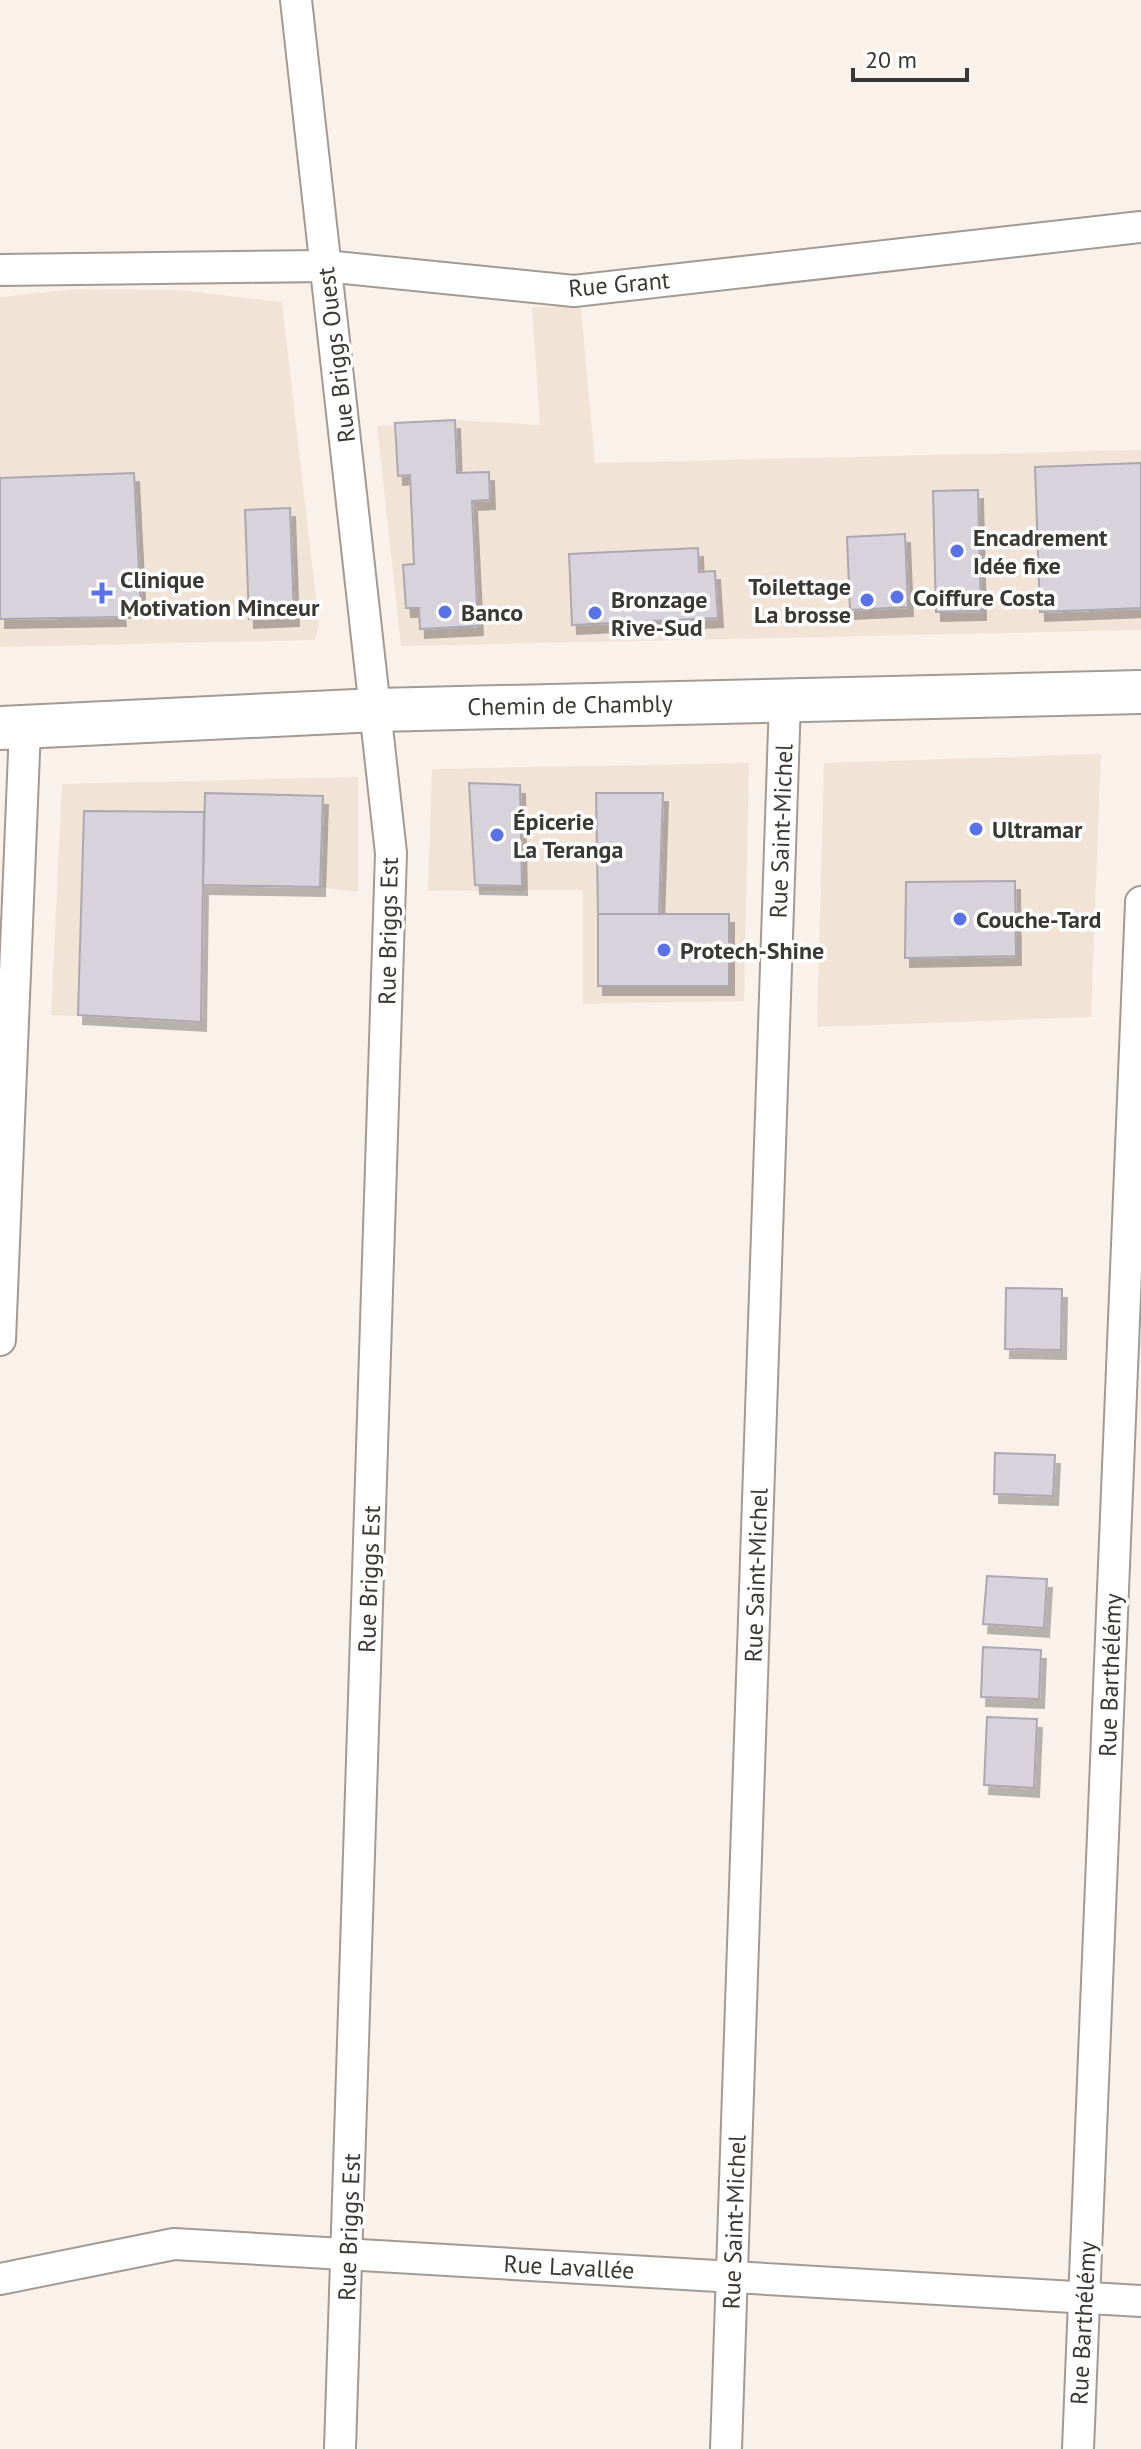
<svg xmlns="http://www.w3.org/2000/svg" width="1141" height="2449" font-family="'PT Sans',sans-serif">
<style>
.built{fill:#f2e3d7}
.building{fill:#d8d3db;stroke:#aca7b0;stroke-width:2;filter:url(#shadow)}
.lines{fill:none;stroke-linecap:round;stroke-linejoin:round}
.minor-casing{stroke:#a29a94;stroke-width:34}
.secondary-casing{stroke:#a29a94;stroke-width:46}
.minor{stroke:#fff;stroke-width:30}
.secondary{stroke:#fff;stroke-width:42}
.poi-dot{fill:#5972e8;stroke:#fff;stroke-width:3}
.labels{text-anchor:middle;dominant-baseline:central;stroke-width:7;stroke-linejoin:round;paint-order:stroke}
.street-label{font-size:24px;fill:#3b3735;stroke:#fff}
.poi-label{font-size:24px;font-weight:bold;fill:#3b3735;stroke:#fff;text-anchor:start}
</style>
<defs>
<filter id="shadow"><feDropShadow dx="5" dy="9" stdDeviation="0" flood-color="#0004"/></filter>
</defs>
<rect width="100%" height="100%" fill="#faf1eb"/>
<g class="built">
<polygon points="75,289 178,290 282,302 319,625 315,640 0,647 0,297"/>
<polygon points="532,307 581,307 595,463 1141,450 1141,630 401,646 377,426 455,420 540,425"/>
<polygon points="1101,754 1091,1017 817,1027 824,763"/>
<polygon points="749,763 744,1001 583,1004 583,890 428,891 432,769"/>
<polygon points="358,777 358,892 320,887 203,885 201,1022 51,1015 62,784"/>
</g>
<g class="building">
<polygon points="455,420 457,473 489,472 490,500 472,501 478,626 420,629 419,608 406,608 403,565 414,564 410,475 398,476 395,423"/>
<polygon points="1141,463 1141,608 1040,612 1035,467"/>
<polygon points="134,473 141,609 120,609 121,617 0,619 0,478"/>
<polygon points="978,490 981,611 936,612 933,491"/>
<polygon points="290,508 294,617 249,619 245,510"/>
<polygon points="905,534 908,607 850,610 847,537"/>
<polygon points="698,548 699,572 715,571 718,618 572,625 569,554"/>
<polygon points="469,783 520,785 522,886 475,885"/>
<polygon points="205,793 323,796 320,887 203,885"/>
<polygon points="596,793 663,793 659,914 598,914"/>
<polygon points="84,811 204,812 201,1022 78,1015"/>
<polygon points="1015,881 1016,956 905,958 906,882"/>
<rect x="598" y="914" width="131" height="72"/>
<polygon points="1006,1288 1062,1289 1061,1350 1005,1349"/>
<polygon points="995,1453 1055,1455 1053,1496 994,1494"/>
<polygon points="987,1576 1047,1579 1044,1628 983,1624"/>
<polygon points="983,1647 1041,1650 1039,1699 981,1697"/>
<polygon points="987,1717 1037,1719 1034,1788 984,1785"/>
</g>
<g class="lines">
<g class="minor-casing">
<g id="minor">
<polyline points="296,0 391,853 340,2449"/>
<polyline points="0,270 325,266 574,291 1141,227"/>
<polyline points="0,1340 25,728"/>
<polyline points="0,2279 174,2244 1141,2301"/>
<polyline points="726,2449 785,700"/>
<polyline points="1078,2449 1141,902"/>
</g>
</g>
<g class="secondary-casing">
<polyline id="secondary" points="0,728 377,710 1141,692"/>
</g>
<use href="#minor" class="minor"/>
<use href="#secondary" class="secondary"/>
</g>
<g class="poi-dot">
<circle cx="957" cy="551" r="8"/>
<path d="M98 581h8v8h8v8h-8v8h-8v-8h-8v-8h8z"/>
<circle cx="897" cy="597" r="8"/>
<circle cx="867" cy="600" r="8"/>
<circle cx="445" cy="612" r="8"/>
<circle cx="595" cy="613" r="8"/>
<circle cx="976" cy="829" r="8"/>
<circle cx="497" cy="835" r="8"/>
<circle cx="960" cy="919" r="8"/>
<circle cx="664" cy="950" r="8"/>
</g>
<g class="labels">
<g class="street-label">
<text transform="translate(619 284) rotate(-5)">Rue Grant</text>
<text transform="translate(336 355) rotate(-97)">Rue Briggs Ouest</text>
<text transform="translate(570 705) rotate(-1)">Chemin de Chambly</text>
<text transform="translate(781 831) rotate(-88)">Rue Saint-Michel</text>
<text transform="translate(388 931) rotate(-89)">Rue Briggs Est</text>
<text transform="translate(756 1575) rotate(-88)">Rue Saint-Michel</text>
<text transform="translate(369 1579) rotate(-88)">Rue Briggs Est</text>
<text transform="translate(1110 1675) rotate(-88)">Rue Barthélémy</text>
<text transform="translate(734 2222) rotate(-88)">Rue Saint-Michel</text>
<text transform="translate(349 2227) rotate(-88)">Rue Briggs Est</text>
<text transform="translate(569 2267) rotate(3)">Rue Lavallée</text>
<text transform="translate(1083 2323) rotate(-87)">Rue Barthélémy</text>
</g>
<g class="poi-label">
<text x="973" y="537">Encadrement<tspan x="973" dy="28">Idée fixe</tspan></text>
<text x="120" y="579">Clinique<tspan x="120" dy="28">Motivation Minceur</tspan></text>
<text x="851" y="586" text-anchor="end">Toilettage<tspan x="851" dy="28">La brosse</tspan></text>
<text x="913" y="597">Coiffure Costa</text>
<text x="611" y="599">Bronzage<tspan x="611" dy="28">Rive-Sud</tspan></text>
<text x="461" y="612">Banco</text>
<text x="513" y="821">Épicerie<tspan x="513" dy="28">La Teranga</tspan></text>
<text x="992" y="829">Ultramar</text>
<text x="976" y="919">Couche-Tard</text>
<text x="680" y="950">Protech-Shine</text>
</g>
</g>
<path d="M853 68v12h114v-12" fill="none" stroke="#3b3735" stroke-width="4"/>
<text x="865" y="68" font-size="24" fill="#3b3735" stroke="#ffffff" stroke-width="6" paint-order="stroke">20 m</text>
</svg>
